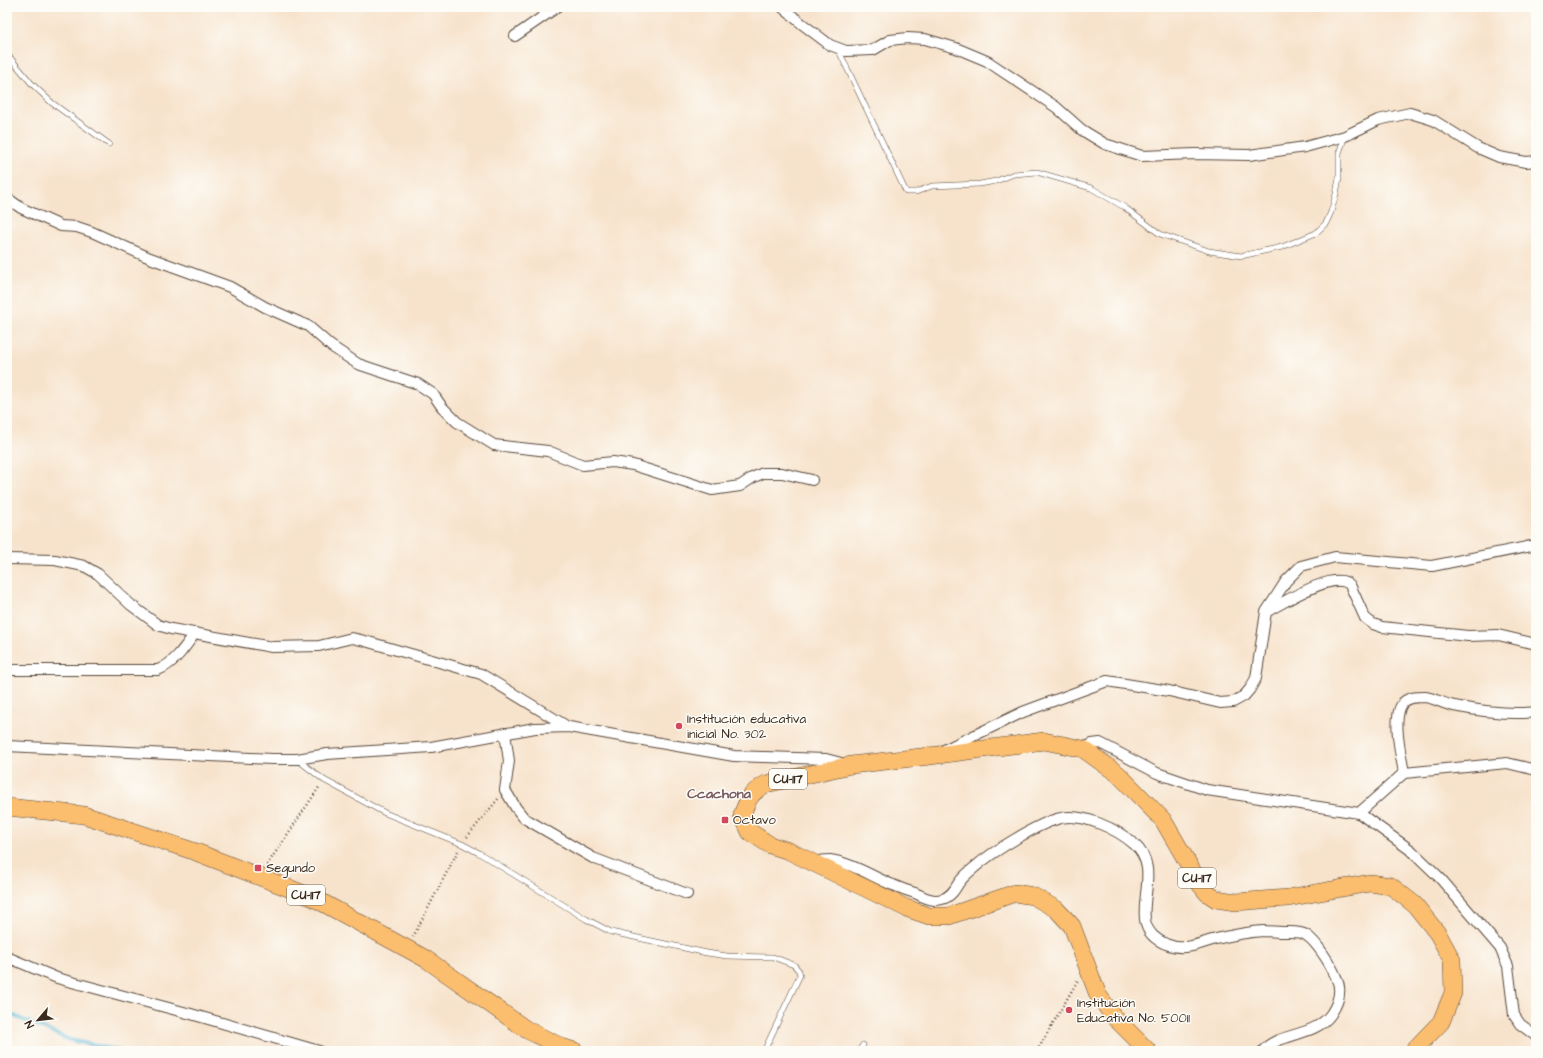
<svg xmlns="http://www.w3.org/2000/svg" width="1543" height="1058" font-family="'Architects Daughter',sans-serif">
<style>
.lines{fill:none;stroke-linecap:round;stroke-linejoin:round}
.stream{stroke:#55b3d3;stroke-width:4}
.lane-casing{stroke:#574638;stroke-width:6}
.street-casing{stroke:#574638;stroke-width:12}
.primary-casing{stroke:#574638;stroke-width:18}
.path{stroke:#574638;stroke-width:2.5;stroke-dasharray:1 3;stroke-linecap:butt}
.lane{stroke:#fff;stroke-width:5}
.street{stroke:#fff;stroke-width:10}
.primary{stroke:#fbbd6e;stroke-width:17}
.poi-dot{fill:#d1495b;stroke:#fdfcf7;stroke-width:1.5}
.labels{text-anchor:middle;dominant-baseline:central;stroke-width:3;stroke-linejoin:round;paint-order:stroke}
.shield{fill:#fdfcf7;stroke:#75695f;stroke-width:1}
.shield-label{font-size:12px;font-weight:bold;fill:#3b2a1e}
.poi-label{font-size:13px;fill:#3b2a1e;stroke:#fdfcf7;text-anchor:start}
.neighbourhood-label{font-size:14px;font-weight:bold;fill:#75595f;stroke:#fdfcf7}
</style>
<rect width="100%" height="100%" fill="#fdfcf7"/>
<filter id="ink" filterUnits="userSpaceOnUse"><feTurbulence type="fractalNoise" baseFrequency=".025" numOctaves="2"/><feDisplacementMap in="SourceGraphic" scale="8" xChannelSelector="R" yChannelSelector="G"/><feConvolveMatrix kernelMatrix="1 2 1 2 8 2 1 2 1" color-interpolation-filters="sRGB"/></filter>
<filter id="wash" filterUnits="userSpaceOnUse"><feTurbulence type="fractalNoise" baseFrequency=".012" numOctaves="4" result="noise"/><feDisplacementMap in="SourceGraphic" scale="16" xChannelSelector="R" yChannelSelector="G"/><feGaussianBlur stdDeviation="0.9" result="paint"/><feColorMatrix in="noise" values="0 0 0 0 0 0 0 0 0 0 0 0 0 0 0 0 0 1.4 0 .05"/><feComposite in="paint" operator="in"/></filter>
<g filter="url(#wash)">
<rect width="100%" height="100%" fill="#f7e3cc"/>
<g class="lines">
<polyline class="stream" points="7,1013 70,1040 121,1051"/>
</g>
</g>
<g filter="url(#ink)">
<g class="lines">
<g class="lane-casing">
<g id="lane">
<polyline points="838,49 906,192 916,192 932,186 980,184 996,181 1014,174 1037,172 1091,188 1124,207 1160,234 1209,251 1241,256 1282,247 1316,233 1326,223 1331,212 1336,194 1339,178 1339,153 1345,136"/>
<polyline points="7,54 32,84 52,103 109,144"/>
<polyline points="298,760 324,780 385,813 462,844 479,853 586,919 611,932 707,953 727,956 773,957 794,965 799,971 800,975 764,1051"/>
<polyline points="859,1051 863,1045"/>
</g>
</g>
<g class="street-casing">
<g id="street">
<polyline points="782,7 801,23 830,45 846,51 873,50 890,40 908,38 925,39 956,48 987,61 1056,107 1082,130 1105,144 1142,156 1195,154 1249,155 1305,147 1345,136 1378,120 1410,113 1433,120 1478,148 1499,157 1526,162 1536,161"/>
<polyline points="515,36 557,7"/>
<polyline points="7,198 21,208 61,226 77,227 92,232 150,258 230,287 265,307 308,326 331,346 358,364 418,384 433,394 442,407 457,422 494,445 548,451 583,465 613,462 633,465 712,490 740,486 752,478 763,473 782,473 812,480"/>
<polyline points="7,559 55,560 84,566 98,574 131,605 158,625 171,629 272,647 319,646 352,638 365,641 481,674 568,727"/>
<path d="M1266 612C1283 603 1335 569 1350 585L1365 618 1373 624 1382 627 1468 636 1498 635 1536 644"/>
<path d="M7 670H158C175 663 185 647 195 633"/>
<polyline points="505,733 509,761 505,790 516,808 524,818 593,858 687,894"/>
<polyline points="7,746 272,759 297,759 327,754 431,747 535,728 569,727 734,756 826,759 845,764"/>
<polyline points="1083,749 1092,744 1100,743 1157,773 1207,790 1359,813 1404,773 1507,763 1536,770"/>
<polyline points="944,750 1023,712 1107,681 1169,691 1220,703 1233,702 1244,696 1250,689 1256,678 1266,612 1286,581 1301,566 1335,557 1432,566 1536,545"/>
<path d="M1404 773C1401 755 1392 719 1402 704 1407 697 1417 697 1425 697 1434 698 1444 704 1454 706 1479 711 1511 715 1536 712"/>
<polyline points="1359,813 1412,851 1440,878 1500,948 1508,966 1514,1015 1520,1024 1536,1036"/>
<path d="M815 862C819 861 825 860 830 860 852 863 873 877 893 885 900 888 908 891 915 893 924 897 932 902 942 899 950 897 954 891 958 884 962 878 970 871 975 867 992 852 1040 822 1061 818 1083 813 1117 829 1134 844 1169 874 1119 925 1166 944 1182 951 1197 945 1212 940 1228 936 1246 932 1263 931 1270 931 1276 932 1283 932 1290 932 1300 931 1306 935 1317 942 1331 965 1336 977 1342 989 1339 1002 1331 1014 1314 1038 1278 1032 1263 1051"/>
<polyline points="7,957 57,978 191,1014 319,1051"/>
</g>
</g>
<g class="primary-casing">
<g id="primary">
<polyline points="7,807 84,815 196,852 314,898 426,959 527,1030 562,1047 575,1051"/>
<path d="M1148 1051 1114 1017 1098 995 1072 926 1056 909 1033 896 1015 893 949 916H929L906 908 789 851 770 845 750 832 742 815C748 799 750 793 766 784L851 765 930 756 1044 741 1083 749 1118 774 1163 820 1200 884 1207 893 1216 899 1236 902 1288 898 1370 883 1391 886 1415 905 1438 934 1452 960 1453 993 1441 1022 1413 1051"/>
</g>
</g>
<g class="path">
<polyline points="467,837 498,799"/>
<polyline points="267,865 320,786"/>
<polyline points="413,937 458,851"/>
<polyline points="1037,1051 1078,980"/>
</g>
<use href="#lane" class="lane"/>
<use href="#street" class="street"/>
<use href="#primary" class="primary"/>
</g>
</g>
<g class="poi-dot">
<circle cx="679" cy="726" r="4"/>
<rect x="721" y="816" width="8" height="8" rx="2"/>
<rect x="254" y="864" width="8" height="8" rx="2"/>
<circle cx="1069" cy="1010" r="4"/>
</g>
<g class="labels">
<g class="shield">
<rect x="769" y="769" width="38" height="20" rx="3"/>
<rect x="1178" y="868" width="38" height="20" rx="3"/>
<rect x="287" y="885" width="38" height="20" rx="3"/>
</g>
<g class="shield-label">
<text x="788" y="779">CU-117</text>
<text x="1197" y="878">CU-117</text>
<text x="306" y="895">CU-117</text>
</g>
<g class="poi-label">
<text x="687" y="719">Institución educativa<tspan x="687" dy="15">inicial No. 302</tspan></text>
<text x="733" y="820">Octavo</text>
<text x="266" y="868">Segundo</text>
<text x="1077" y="1003">Institución<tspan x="1077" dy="15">Educativa No. 50011</tspan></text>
</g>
<g class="neighbourhood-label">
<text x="719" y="794">Ccachona</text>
</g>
</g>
<rect width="1543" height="1058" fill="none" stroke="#fdfcf7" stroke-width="24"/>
<g transform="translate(38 1020) rotate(242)" stroke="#fdfcf7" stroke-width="3" paint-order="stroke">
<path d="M0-3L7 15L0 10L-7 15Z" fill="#3b2a1e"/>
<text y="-6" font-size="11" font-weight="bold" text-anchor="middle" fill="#3b2a1e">N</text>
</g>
</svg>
